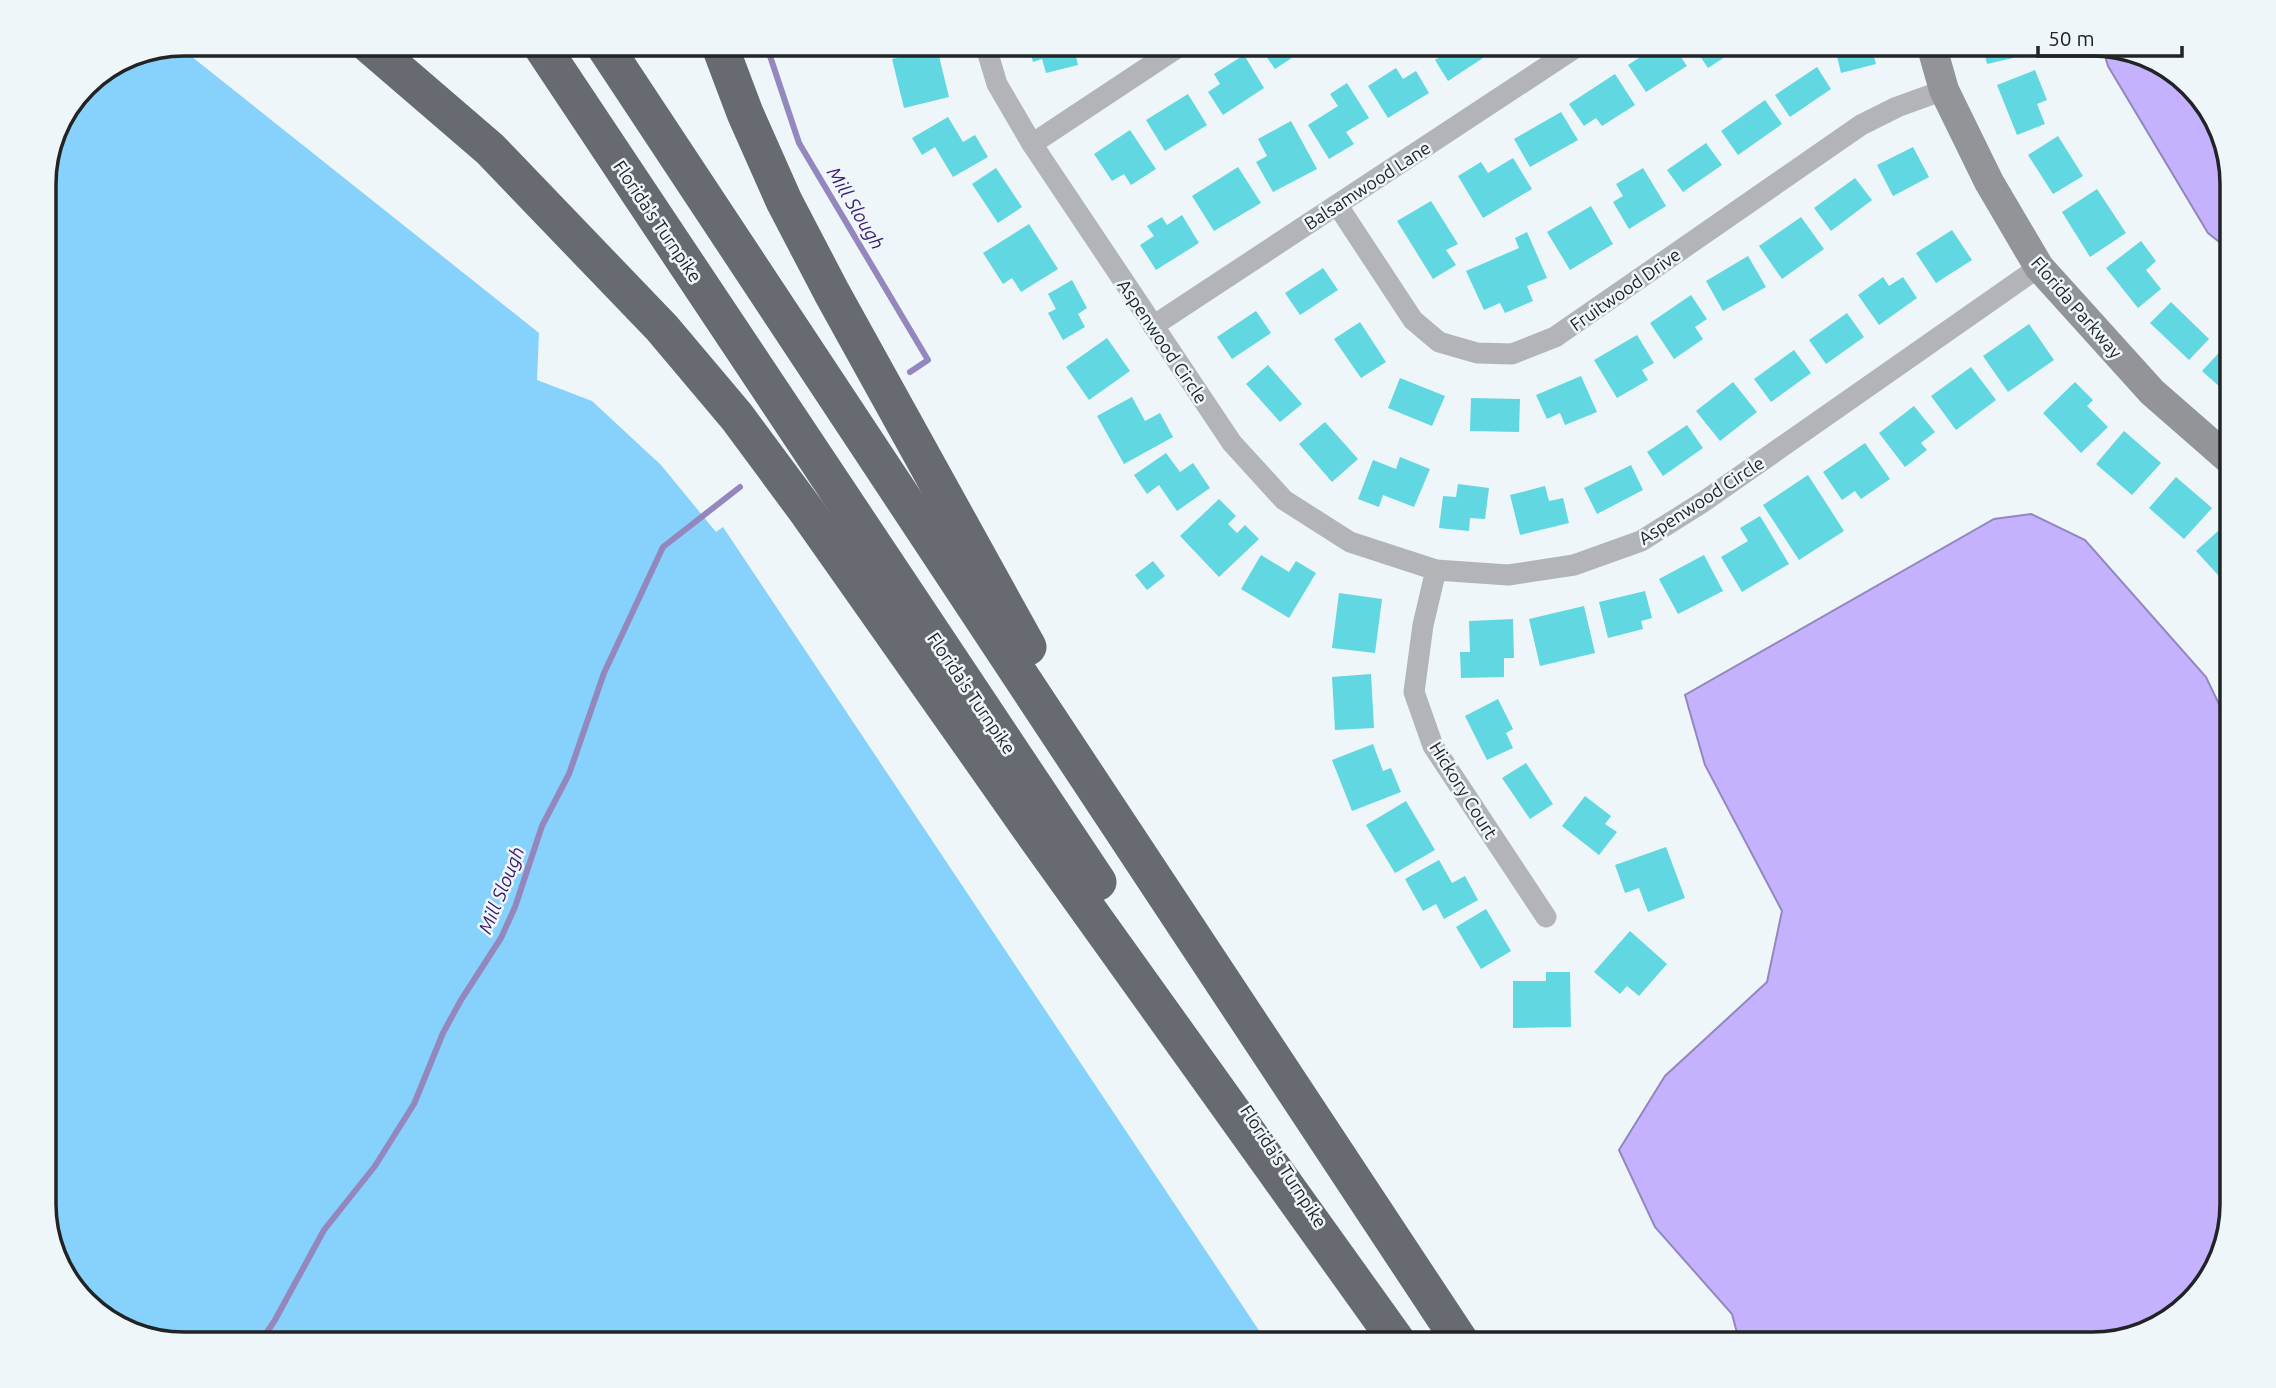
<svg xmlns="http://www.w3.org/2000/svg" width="2276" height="1388" font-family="Ubuntu,sans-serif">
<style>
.green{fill:#86d2fd}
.water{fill:#c4b2fe;stroke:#9387bd;stroke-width:2}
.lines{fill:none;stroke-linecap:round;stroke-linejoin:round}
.stream{stroke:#9387bd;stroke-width:6}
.building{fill:#60d7e1}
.street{stroke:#b2b4b7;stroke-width:21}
.secondary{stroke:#929498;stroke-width:30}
.highway{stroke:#676a70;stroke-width:37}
.labels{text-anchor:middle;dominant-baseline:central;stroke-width:5;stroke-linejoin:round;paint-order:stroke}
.street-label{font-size:18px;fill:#212325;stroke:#eff6fa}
.water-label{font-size:19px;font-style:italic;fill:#3a1a6f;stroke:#eff6fa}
.rim{fill:none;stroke:#212325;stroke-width:3.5}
</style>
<rect width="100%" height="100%" fill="#eff6fa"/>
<polygon class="green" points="177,45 539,333 537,380 592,401 661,465 716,532 723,527 1268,1344 184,1344 113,1325 63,1275 44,1213 44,175 55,130 85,84 130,54"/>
<g class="water">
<polygon points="2102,46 2163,63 2213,113 2232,175 2232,252 2208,233 2108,66"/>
<polygon points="2031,514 2085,540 2206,677 2232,731 2232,1205 2213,1275 2162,1326 2093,1344 1740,1344 1732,1314 1655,1227 1619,1150 1665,1076 1767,982 1782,911 1705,765 1685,695 1994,519"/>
</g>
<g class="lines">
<g class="stream">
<polyline points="766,44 799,143 928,360 910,372"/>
<polyline points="259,1344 275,1320 324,1230 375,1166 414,1104 443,1033 461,1000 501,938 515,907 542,826 569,774 604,673 663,547 740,487"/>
</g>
</g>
<g class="building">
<polygon points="1028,44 1073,44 1078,65 1046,73 1042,59 1033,62"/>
<polygon points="1263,44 1313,44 1275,69 1259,46"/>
<polygon points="1440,44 1474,44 1483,58 1448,81 1435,60 1446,53"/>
<polygon points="1660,44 1672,44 1687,66 1646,92 1628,65"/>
<polygon points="1692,44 1734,44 1737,49 1708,68"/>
<polygon points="1834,44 1885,44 1887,53 1874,57 1876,64 1841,73"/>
<polygon points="1982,44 2028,44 2030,54 1987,64"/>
<polygon points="937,48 949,97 904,108 892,59"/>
<polygon points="1244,55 1264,88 1223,115 1208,92 1220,84 1214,74"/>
<polygon points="1817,67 1831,89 1790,117 1775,95"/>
<polygon points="1396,68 1403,79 1416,71 1429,93 1388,118 1368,86"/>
<polygon points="2035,70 2047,100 2037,104 2045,124 2017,135 1997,85"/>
<polygon points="1615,74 1635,105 1602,126 1596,118 1584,126 1569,104"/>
<polygon points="1347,83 1369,118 1346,132 1354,144 1329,159 1308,125 1338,106 1330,94"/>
<polygon points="1188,94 1207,125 1165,151 1146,120"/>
<polygon points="1765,100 1782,124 1738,155 1721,131"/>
<polygon points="1561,112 1578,140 1530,167 1514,139"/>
<polygon points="948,117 963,142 975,135 988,157 953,177 935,147 922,155 912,138"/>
<polygon points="1291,121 1317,169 1273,192 1256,162 1267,156 1258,139"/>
<polygon points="1130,130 1156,169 1131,185 1124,174 1112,181 1094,154"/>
<polygon points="2058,136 2083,176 2053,194 2028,155"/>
<polygon points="1706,143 1722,165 1683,192 1667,170"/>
<polygon points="1913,147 1929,177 1893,196 1877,165"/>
<polygon points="1513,158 1532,189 1483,218 1458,176 1481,162 1488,173"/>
<polygon points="1238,167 1261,203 1214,231 1192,196"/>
<polygon points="996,168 1022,207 998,223 972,184"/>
<polygon points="1643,168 1666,206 1629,229 1613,202 1623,196 1616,184"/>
<polygon points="1855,178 1872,200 1831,231 1814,208"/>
<polygon points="2097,189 2126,233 2090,257 2062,212"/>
<polygon points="1431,201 1458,244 1446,250 1456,265 1433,279 1397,221"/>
<polygon points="1591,206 1613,244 1570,270 1547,232"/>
<polygon points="1182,215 1199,243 1156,270 1140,245 1154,236 1147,226 1162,217 1167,225"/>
<polygon points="1801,217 1824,249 1782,279 1759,246"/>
<polygon points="1029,224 1058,269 1021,292 1012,278 1003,284 983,253"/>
<polygon points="1952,230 1972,260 1936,283 1916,253"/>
<polygon points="1527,232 1547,278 1527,286 1533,301 1505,313 1500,303 1484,310 1466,271 1519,248 1515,238"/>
<polygon points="2141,241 2156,261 2146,270 2161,289 2138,308 2106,268"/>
<polygon points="1748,256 1766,287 1723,311 1706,281"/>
<polygon points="1323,268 1338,290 1300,315 1285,293"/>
<polygon points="1883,277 1889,286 1903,277 1917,298 1879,325 1858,295"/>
<polygon points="1072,280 1087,308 1078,314 1085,327 1063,340 1048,313 1056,309 1048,294"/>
<polygon points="1691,295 1707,319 1695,327 1703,339 1674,359 1650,323"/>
<polygon points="2171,302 2209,339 2189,360 2150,323"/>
<polygon points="1256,311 1271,333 1232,359 1217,337"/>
<polygon points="1847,313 1864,337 1826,364 1809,340"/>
<polygon points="1360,322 1386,362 1361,378 1334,339"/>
<polygon points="2029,324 2054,360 2008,392 1983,356"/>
<polygon points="1637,335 1654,363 1642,370 1648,380 1617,398 1594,360"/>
<polygon points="1107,338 1130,371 1089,400 1066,367"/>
<polygon points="2227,344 2232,349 2232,392 2229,395 2202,371"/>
<polygon points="1794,350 1811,373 1771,402 1754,379"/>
<polygon points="1268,365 1302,404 1280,422 1246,384"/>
<polygon points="1971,367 1996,400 1956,430 1931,396"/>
<polygon points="1581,376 1597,412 1565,425 1560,413 1547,419 1536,395"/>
<polygon points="1400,378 1445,396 1432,426 1388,408"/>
<polygon points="1733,382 1757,412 1720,441 1696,411"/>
<polygon points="2075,382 2093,400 2087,406 2108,427 2081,453 2043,413"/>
<polygon points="1132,397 1145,421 1160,413 1173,437 1124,464 1097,416"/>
<polygon points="1471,398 1520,399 1519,432 1470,431"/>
<polygon points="1914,406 1935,432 1921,443 1927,450 1905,467 1879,433"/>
<polygon points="1325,422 1358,459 1332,482 1299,444"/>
<polygon points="1687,425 1703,448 1663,476 1647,452"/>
<polygon points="2124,431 2161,463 2132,495 2096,464"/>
<polygon points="1865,443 1890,479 1861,499 1855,491 1842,500 1823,472"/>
<polygon points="1166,453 1180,472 1193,463 1210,488 1177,511 1159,485 1147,494 1134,475"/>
<polygon points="1400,457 1430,469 1414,507 1383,495 1379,507 1358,499 1373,460 1396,469"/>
<polygon points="1631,465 1643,490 1597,514 1584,488"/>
<polygon points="1808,475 1844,531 1799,560 1763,505"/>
<polygon points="2176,477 2212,508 2184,539 2149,508"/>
<polygon points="1458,484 1489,488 1485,519 1470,518 1469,531 1439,528 1443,496 1456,497"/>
<polygon points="1545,486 1549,501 1563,498 1569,523 1520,535 1510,495"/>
<polygon points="1219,499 1236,516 1228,524 1237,533 1245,525 1259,539 1219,577 1180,536"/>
<polygon points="1760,516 1789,564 1742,592 1721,557 1748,541 1740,528"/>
<polygon points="2228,522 2232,527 2230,588 2196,551"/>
<polygon points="1261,555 1289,572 1296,561 1316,573 1289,618 1241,589"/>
<polygon points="1704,555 1723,591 1678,614 1659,579"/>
<polygon points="1153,561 1165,576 1147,590 1135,575"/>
<polygon points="1645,591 1652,618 1641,621 1643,629 1608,638 1599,602"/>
<polygon points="1339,593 1382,599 1375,653 1332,648"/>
<polygon points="1584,606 1595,653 1540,666 1529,619"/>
<polygon points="1513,619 1514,658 1504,658 1504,677 1461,678 1460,652 1470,652 1469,621"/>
<polygon points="1371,674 1374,728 1335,730 1332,677"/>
<polygon points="1498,699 1513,729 1506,733 1513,748 1487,760 1465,716"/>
<polygon points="1373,744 1383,771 1391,768 1401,792 1352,811 1332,760"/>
<polygon points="1526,763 1553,804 1530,819 1502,778"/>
<polygon points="1585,796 1611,816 1605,824 1617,832 1599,855 1562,826"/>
<polygon points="1406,801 1435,850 1395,873 1366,825"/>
<polygon points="1666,847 1685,898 1648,912 1639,888 1625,893 1615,865"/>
<polygon points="1439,860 1452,883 1465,876 1478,900 1444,919 1436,904 1423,911 1405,879"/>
<polygon points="1486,909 1511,951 1481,969 1456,927"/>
<polygon points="1630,931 1667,964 1639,996 1627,986 1620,994 1594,972"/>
<polygon points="1546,972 1570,972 1571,1027 1513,1028 1513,981 1546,981"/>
</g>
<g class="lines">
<g class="street">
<polyline points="985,44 997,84 1032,144 1232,443 1284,500 1350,542 1436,570 1508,575 1574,565 1641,541 1703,502 2039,267"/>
<polyline points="1032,144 1183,44"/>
<polyline points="1338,206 1413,320 1439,342 1477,353 1512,354 1555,337 1861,125 1897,107 1944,90"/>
<polyline points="1153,326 1581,44"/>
<polyline points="1436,570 1423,625 1414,692 1433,746 1546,917"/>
</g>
<polyline class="secondary" points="1931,44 1944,90 1989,182 2039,267 2152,392 2232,462"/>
<g class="highway">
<polyline points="368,44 490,149 662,328 737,417 808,513 1034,834 1399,1344"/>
<polyline points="540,44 1098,882"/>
<polyline points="603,44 1462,1344"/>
<polyline points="719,44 745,113 784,201 832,293 1028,647"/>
</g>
</g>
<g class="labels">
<g class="street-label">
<text transform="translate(1367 185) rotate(-33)">Balsamwood Lane</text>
<text transform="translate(658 221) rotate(56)">Florida's Turnpike</text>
<text transform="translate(1625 289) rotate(-35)">Fruitwood Drive</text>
<text transform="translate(2077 307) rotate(49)">Florida Parkway</text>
<text transform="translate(1163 341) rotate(56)">Aspenwood Circle</text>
<text transform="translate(1701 500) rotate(-33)">Aspenwood Circle</text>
<text transform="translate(972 693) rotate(56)">Florida's Turnpike</text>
<text transform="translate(1464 790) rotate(58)">Hickory Court</text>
<text transform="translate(1284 1166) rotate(57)">Florida's Turnpike</text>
</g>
<g class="water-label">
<text transform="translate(856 208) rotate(59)">Mill Slough</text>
<text transform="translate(501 890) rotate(-68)">Mill Slough</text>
</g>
</g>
<path d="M0 0H2276V1388H0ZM184 56H2092A128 128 0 0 1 2220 184V1204A128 128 0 0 1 2092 1332H184A128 128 0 0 1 56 1204V184A128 128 0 0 1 184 56Z" fill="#eff6fa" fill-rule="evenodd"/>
<path class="rim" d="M184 56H2092A128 128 0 0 1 2220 184V1204A128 128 0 0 1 2092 1332H184A128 128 0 0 1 56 1204V184A128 128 0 0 1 184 56Z"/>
<path d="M2038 46v10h144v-10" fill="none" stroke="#212325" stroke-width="3.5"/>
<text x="2048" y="46" font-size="21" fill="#212325" stroke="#eff6fa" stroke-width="5" paint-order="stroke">50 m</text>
</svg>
